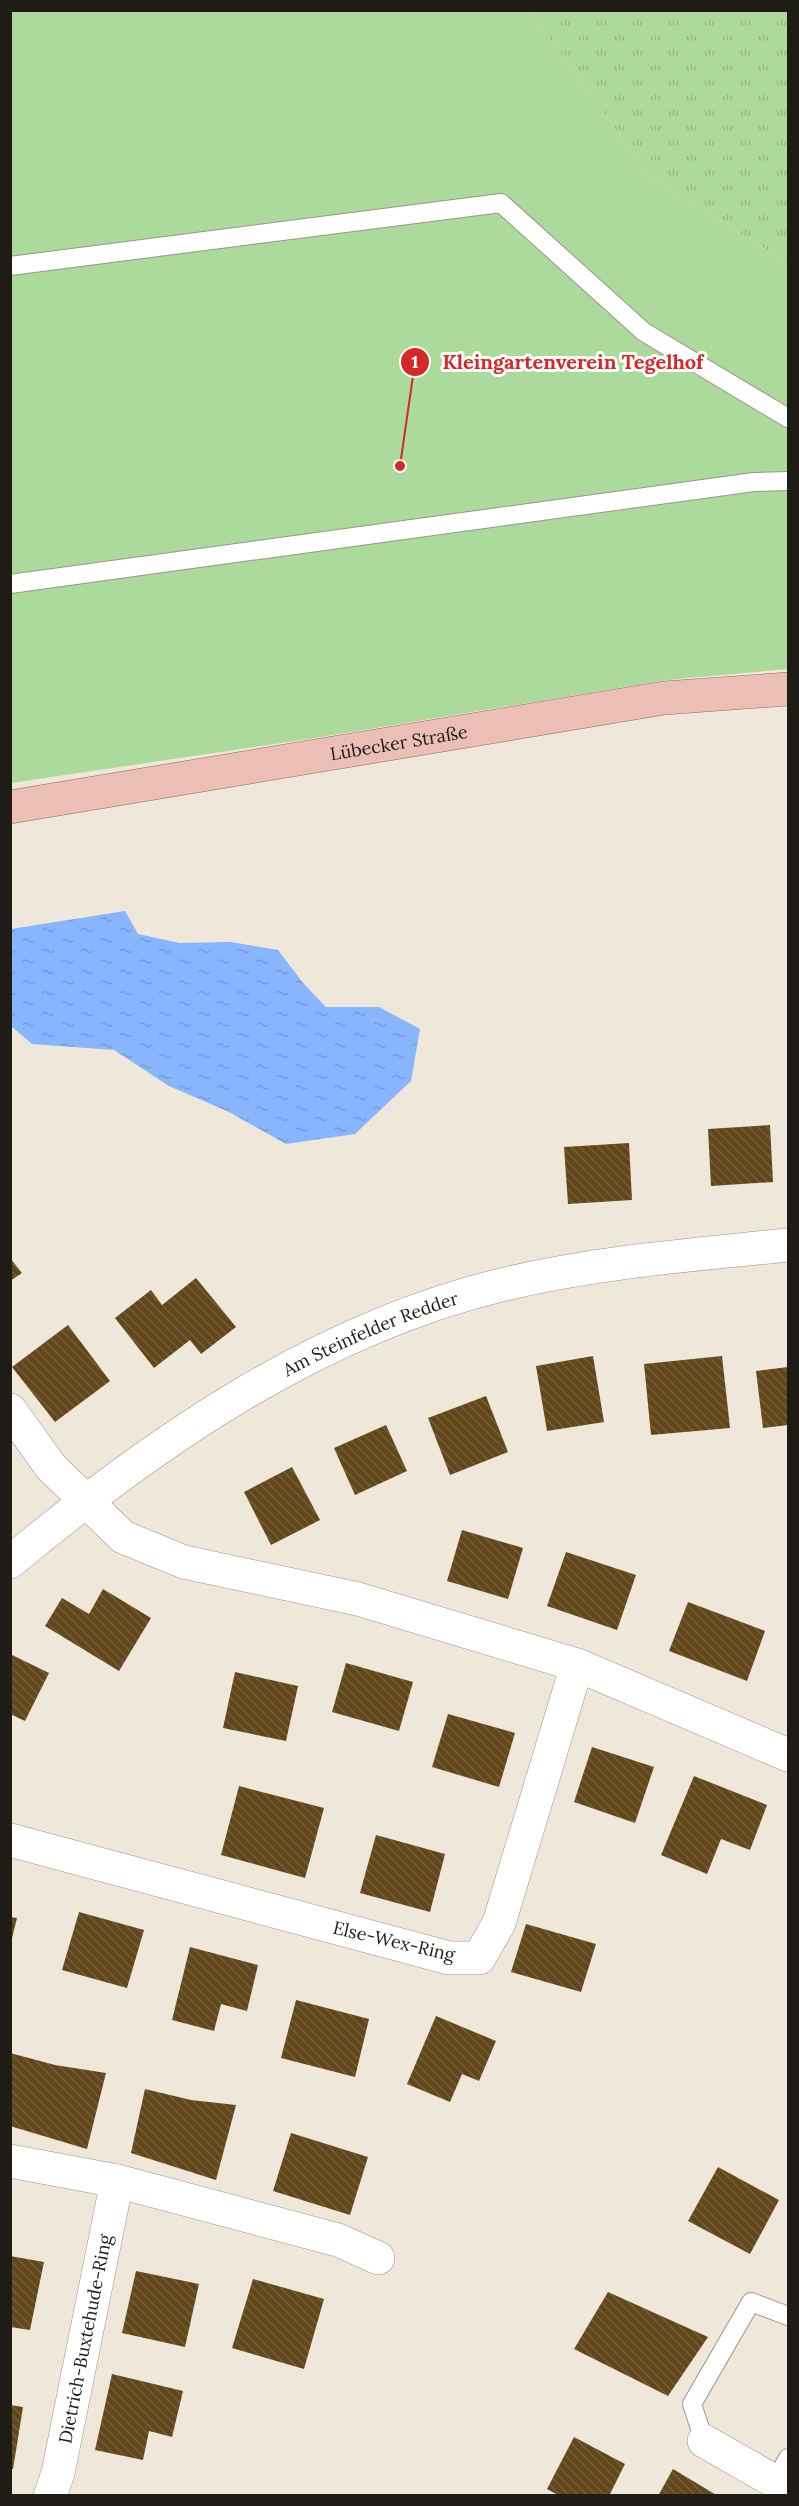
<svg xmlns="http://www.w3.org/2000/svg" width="799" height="2506" font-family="Lora,serif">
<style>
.grass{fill:url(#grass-tufts)}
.garden{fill:#acda9d}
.water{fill:url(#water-ripples)}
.building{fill:url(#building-back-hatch)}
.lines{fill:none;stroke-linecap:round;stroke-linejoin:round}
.service-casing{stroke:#9c9489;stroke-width:20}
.minor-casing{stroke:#9c9489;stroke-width:34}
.primary-casing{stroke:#9b695f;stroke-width:34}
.service{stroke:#fff;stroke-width:18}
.minor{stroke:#fff;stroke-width:33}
.primary{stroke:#ebbeb6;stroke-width:33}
.labels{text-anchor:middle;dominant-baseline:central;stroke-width:6;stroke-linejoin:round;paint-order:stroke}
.street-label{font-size:18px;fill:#1f1c18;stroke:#fff}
.leader{fill:none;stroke:#d62828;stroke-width:2}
.callout-dot{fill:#d62828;stroke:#fff;stroke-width:2}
.mark-label{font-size:18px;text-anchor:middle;font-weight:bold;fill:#fff}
.callout-label{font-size:20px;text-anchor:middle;font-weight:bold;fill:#d62828;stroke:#fff;stroke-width:6;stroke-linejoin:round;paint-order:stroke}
</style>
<defs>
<pattern id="grass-tufts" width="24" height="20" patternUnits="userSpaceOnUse" patternTransform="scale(1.5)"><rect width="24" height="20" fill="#acda9d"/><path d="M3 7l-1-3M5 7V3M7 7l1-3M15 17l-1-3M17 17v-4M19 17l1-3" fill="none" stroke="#94ba86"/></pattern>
<pattern id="water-ripples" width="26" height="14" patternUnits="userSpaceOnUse" patternTransform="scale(1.5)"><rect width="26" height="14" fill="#89b4fe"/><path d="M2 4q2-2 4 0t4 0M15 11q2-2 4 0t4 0" fill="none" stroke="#769ad9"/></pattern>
<pattern id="building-back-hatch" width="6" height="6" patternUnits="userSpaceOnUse" patternTransform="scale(1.5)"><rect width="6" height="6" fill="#62471a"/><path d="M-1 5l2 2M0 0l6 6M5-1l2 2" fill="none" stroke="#745e3a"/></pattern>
</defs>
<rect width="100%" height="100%" fill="#efe7da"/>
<polygon class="grass" points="530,11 788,11 788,263 649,176"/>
<polygon class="garden" points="10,11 530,11 649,176 788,263 788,669 667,680 309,739 11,783"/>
<polygon class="water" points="125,911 138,934 180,943 231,942 278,950 303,983 326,1007 379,1007 420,1029 411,1081 355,1134 286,1144 229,1112 169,1086 114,1050 32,1044 11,1026 11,929"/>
<g class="building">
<polygon points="770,1125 773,1182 711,1186 708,1129"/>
<polygon points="629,1143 632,1200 568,1204 564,1147"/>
<polygon points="10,1258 22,1273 10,1281"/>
<polygon points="196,1278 236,1327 201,1354 190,1340 154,1368 115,1318 151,1290 162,1305"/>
<polygon points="68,1325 110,1381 55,1422 12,1367"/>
<polygon points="593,1356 604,1422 547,1431 536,1366"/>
<polygon points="722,1356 730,1428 651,1435 644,1364"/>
<polygon points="788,1367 788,1425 763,1428 756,1371"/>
<polygon points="486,1396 508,1452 450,1475 428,1418"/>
<polygon points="386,1425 407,1471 355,1495 334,1448"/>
<polygon points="292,1467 320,1520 271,1545 244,1492"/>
<polygon points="462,1530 523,1548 508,1599 447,1581"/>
<polygon points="566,1552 636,1575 617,1630 547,1606"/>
<polygon points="103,1589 151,1618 119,1671 45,1626 62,1598 89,1614"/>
<polygon points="688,1602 765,1631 747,1681 669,1651"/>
<polygon points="10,1654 49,1673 25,1721 10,1714"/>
<polygon points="346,1663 413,1682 399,1731 332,1712"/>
<polygon points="235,1672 298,1686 286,1741 223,1728"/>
<polygon points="448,1714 515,1733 499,1787 432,1767"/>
<polygon points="592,1747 654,1767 635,1823 574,1802"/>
<polygon points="694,1776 767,1805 750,1850 721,1839 707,1874 661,1855"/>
<polygon points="239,1786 324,1808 305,1878 221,1855"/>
<polygon points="376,1835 445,1854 430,1912 360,1893"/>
<polygon points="79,1912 144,1930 127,1988 62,1970"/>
<polygon points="10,1917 17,1918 11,1942 10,1942"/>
<polygon points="526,1924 596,1944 581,1992 511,1972"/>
<polygon points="190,1947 258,1965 247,2011 221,2004 214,2031 172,2020"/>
<polygon points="296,2000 369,2019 355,2077 281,2058"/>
<polygon points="436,2016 496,2041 479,2081 462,2074 450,2102 407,2084"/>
<polygon points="10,2053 55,2065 106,2073 87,2149 10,2126"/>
<polygon points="145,2089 191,2100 236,2105 216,2180 131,2153"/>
<polygon points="291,2133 368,2157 350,2215 273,2191"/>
<polygon points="718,2167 779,2200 750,2254 688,2221"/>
<polygon points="10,2256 44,2262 30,2330 10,2327"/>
<polygon points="136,2271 199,2284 185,2347 122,2333"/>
<polygon points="253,2279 324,2299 304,2369 232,2348"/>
<polygon points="608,2292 708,2337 668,2396 574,2349"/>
<polygon points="112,2374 183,2391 172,2437 149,2431 143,2460 95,2450"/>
<polygon points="10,2405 23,2407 13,2469 10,2469"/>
<polygon points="574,2437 625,2464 609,2496 560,2496 547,2489"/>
<polygon points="673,2469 718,2496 658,2496"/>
</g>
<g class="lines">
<g class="service-casing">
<g id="service">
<polyline points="10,266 501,203 644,332 788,418"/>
<polyline points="10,584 754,482 788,481"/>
<polyline points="704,2441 692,2404 751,2302 788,2316"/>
<polyline points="775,2482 788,2458"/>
</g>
</g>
<g class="minor-casing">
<g id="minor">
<polyline points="10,1410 51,1467 123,1537 184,1562 358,1599 577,1665 499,1923 479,1958 449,1958 10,1840"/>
<path id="s1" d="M10 1562C155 1442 316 1330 501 1285 595 1262 692 1255 788 1245"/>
<polyline points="577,1665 788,1755"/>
<polyline points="10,2161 117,2181 58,2473 50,2496"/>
<polyline points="117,2181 338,2240 378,2258"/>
<polyline points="704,2441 788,2489"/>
</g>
</g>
<g class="primary-casing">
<g id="primary">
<path id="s2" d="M10 807 664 698 788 689"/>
</g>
</g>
<use href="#service" class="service"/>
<use href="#minor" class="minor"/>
<use href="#primary" class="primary"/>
</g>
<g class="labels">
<g class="street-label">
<text stroke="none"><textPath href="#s2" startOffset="394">Lübecker Straße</textPath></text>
<text stroke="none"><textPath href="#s1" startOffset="429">Am Steinfelder Redder</textPath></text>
<text transform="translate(394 1941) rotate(13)">Else-Wex-Ring</text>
<text transform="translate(85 2339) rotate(-79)">Dietrich-Buxtehude-Ring</text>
</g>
</g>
<path class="leader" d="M400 466L415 362"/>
<g class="callout-dot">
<circle cx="400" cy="466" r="6"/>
<circle cx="415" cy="362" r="15"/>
</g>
<g class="mark-label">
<text x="415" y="368">1</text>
</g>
<g class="callout-label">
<text x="573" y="369">Kleingartenverein Tegelhof</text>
</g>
<rect width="799" height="2506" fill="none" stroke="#1f1c18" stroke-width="24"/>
</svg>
